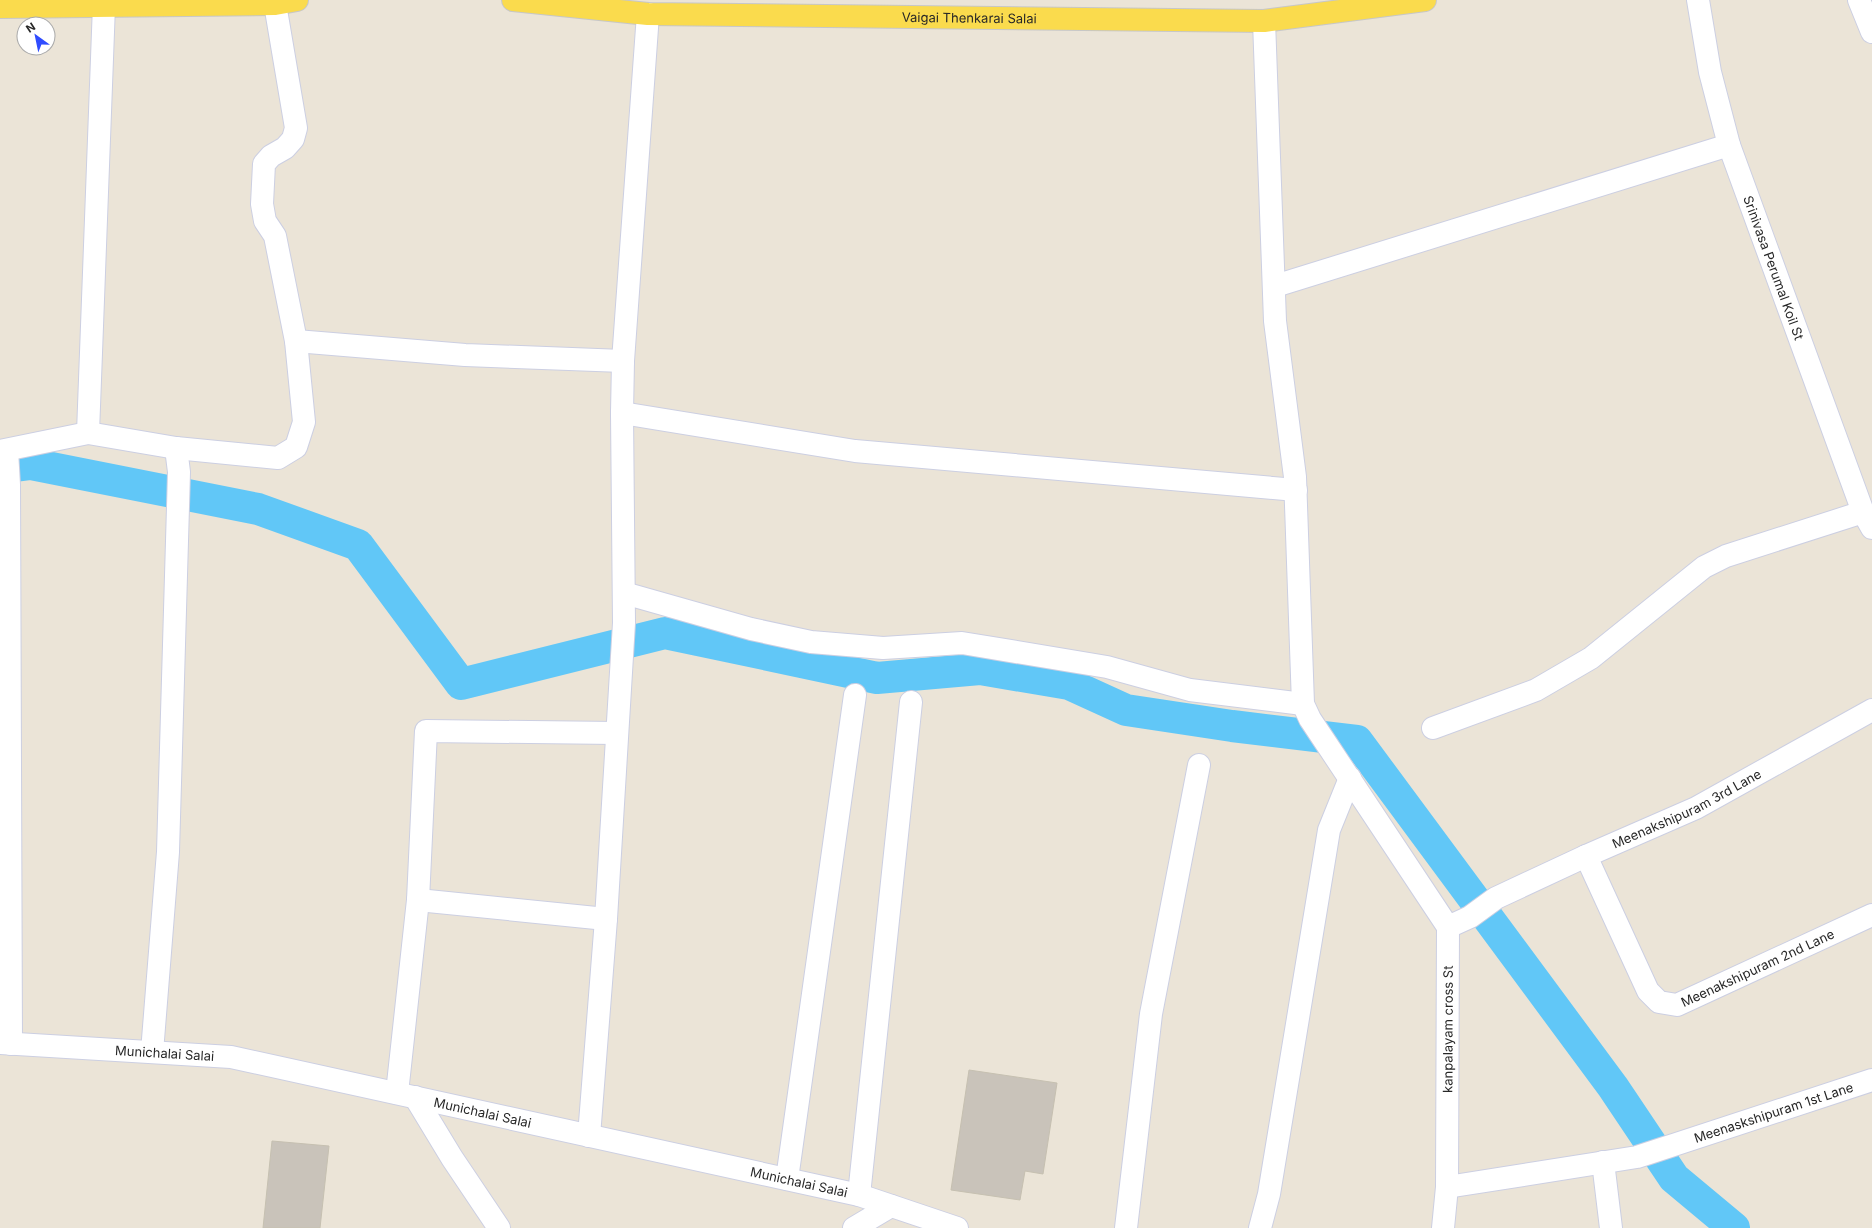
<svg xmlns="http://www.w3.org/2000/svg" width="1872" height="1228" font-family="Inter,sans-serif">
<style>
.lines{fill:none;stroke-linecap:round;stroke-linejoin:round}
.canal{stroke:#61c7f7;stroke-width:32}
.building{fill:#c9c3ba;stroke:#c6c0b1}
.minor-casing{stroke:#cccfe2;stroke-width:24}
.secondary-casing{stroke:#cccfe2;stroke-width:24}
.primary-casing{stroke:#c7c7c7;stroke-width:24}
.minor{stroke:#fff;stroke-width:22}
.secondary{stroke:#fff;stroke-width:22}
.primary{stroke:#fadb4d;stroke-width:22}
.labels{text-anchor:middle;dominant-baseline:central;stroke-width:3;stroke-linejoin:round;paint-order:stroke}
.street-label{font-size:13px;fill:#272727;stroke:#fff}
</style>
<rect width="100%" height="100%" fill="#ebe4d7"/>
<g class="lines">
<polyline class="canal" points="0,468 31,464 258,509 358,545 461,684 665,633 877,678 980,669 1069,684 1126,710 1232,726 1357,741 1613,1087 1674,1178 1734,1228"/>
</g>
<g class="building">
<polygon points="969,1070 1057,1083 1043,1174 1025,1171 1020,1200 951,1190"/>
<polygon points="272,1141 329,1146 320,1228 263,1228"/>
</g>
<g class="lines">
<g class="minor-casing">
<g id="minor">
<path id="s1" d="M1698 0 1710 72 1729 145 1863 512 1872 528"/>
<polyline points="1859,0 1872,32"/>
<polyline points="1264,21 1275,321 1295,477 1303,704 1310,719 1448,927"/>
<polyline points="1275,286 1729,145"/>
<polyline points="296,341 465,355 623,361"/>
<polyline points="622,413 855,451 1296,490"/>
<polyline points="88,433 176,448 278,458 296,447 304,422 296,341 275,236 265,221 262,204 264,164 271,156 285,148 293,139 296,128 275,4"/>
<polyline points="0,451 88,433 104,5"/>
<polyline points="7,451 9,485 11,1044"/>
<polyline points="624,593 751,629 811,642 883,648 962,643 1107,667 1190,690 1303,704"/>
<polyline points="1433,728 1536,690 1591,658 1704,567 1726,556 1863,512"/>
<path id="s2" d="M1586 856 1648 991 1659 1002 1677 1005 1872 915"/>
<polyline points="418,900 606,919"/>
<path id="s3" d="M1448 927 1470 917 1496 898 1586 856 1696 808 1872 710"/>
<polyline points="152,1052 168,852 179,472 176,448"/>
<polyline points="397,1093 418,900 426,731 617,733"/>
<polyline points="415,1097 452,1158 499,1228"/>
<polyline points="589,1136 606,919 624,623 622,413 623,361 648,14"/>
<polyline points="1603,1162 1611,1228"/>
<polyline points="787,1179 855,695"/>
<path id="s4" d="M1447 1187 1637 1157 1872 1080"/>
<polyline points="859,1195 911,702"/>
<polyline points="854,1228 891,1206"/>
<polyline points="1126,1228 1151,1014 1199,765"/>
<polyline points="1260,1228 1269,1194 1329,830 1350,778"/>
<path id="s5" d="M1443 1228 1447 1187 1448 927"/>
</g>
</g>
<g class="secondary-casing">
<g id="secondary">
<path id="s6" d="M0 1043 231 1057 859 1195 957 1228"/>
</g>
</g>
<g class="primary-casing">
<g id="primary">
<path id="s7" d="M513 0 648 14 1264 21 1425 0"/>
<polyline points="0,7 275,4 297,0"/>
</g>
</g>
<use href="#minor" class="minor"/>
<use href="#secondary" class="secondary"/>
<use href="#primary" class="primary"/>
</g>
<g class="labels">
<g class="street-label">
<text stroke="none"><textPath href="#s7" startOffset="457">Vaigai Thenkarai Salai</textPath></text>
<text stroke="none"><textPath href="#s1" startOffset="279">Srinivasa Perumal Koil St</textPath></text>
<text stroke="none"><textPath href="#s3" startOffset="267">Meenakshipuram 3rd Lane</textPath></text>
<text stroke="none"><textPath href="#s2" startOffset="271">Meenakshipuram 2nd Lane</textPath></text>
<text stroke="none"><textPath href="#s5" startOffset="199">kanpalayam cross St</textPath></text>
<text stroke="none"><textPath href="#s6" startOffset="165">Munichalai Salai</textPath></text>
<text stroke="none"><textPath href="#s6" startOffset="489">Munichalai Salai</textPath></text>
<text stroke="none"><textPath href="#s4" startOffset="336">Meenaskshipuram 1st Lane</textPath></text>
<text stroke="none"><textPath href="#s6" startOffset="813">Munichalai Salai</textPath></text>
</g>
</g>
<g transform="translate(36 36) rotate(327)"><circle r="19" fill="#ffffff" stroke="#a9a9a9"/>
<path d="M0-3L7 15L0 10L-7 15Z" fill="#304cff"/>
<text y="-6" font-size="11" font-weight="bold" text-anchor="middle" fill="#272727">N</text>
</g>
</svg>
